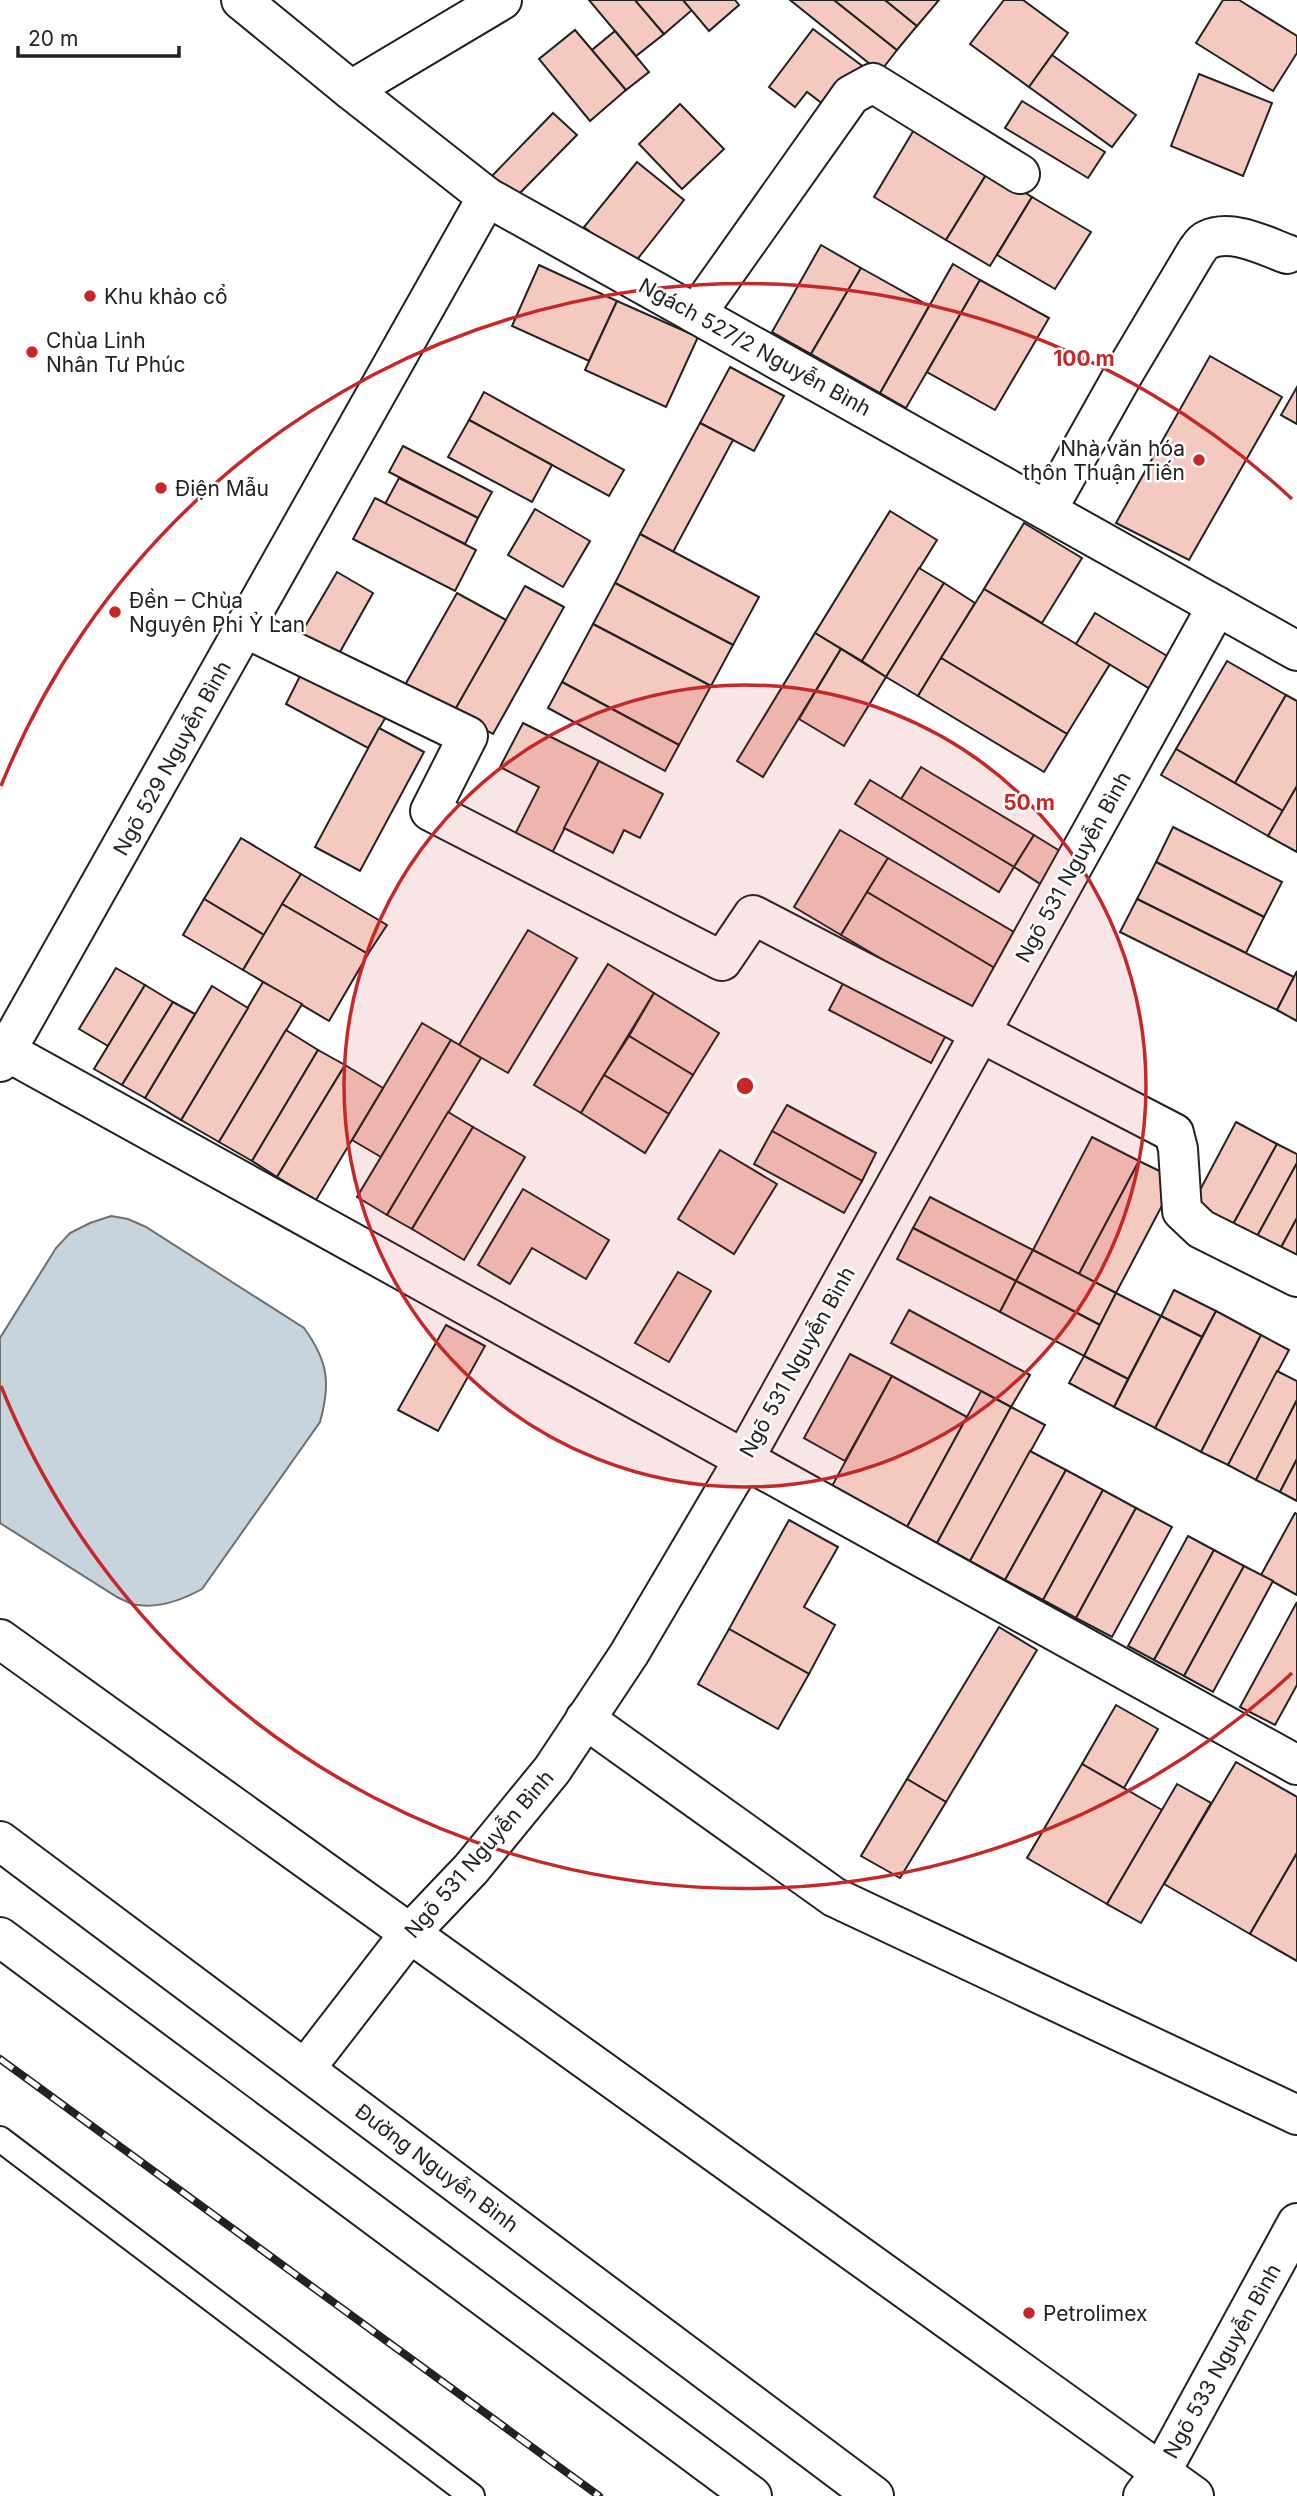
<svg xmlns="http://www.w3.org/2000/svg" width="1297" height="2496" font-family="Inter,sans-serif">
<style>
.water{fill:#c7d3dd;stroke:#6f6f6f;stroke-width:2}
.building{fill:#f3c9c0;stroke:#222;stroke-width:2}
.lines{fill:none;stroke-linecap:round;stroke-linejoin:round}
.lane-casing{stroke:#222;stroke-width:28}
.street-casing{stroke:#222;stroke-width:42}
.highway-casing{stroke:#222;stroke-width:42}
.lane{stroke:#fff;stroke-width:24}
.street{stroke:#fff;stroke-width:38}
.highway{stroke:#fff;stroke-width:38}
.rail-casing{stroke:#222;stroke-width:8}
.rail{stroke:#fff;stroke-width:5;stroke-dasharray:16;stroke-linecap:butt}
.ring{fill:none;stroke:#c62828;stroke-width:3.5}
.poi-dot{fill:#c62828;stroke:#fff;stroke-width:2.5}
.labels{text-anchor:middle;dominant-baseline:central;stroke-width:5;stroke-linejoin:round;paint-order:stroke}
.poi-label{font-size:21px;fill:#222;stroke:#fff;text-anchor:start}
.street-label{font-size:21px;fill:#222;stroke:#fff}
.centre{fill:#c62828;stroke:#fff;stroke-width:3.5}
.ring-label{font-size:21px;text-anchor:middle;font-weight:bold;fill:#c62828;stroke:#fff;stroke-width:5;stroke-linejoin:round;paint-order:stroke}
</style>
<rect width="100%" height="100%" fill="#fff"/>
<path class="water" d="M111 1216 128 1219 146 1227 304 1328C328 1361 331 1383 320 1422L202 1589C184 1599 160 1608 138 1605 131 1605 124 1600 117 1597L0 1523V1338L56 1248 70 1233 90 1223Z"/>
<g class="building">
<polygon points="589,0 635,0 664,34 636,56"/>
<polygon points="635,0 683,0 692,10 664,34"/>
<polygon points="683,0 735,0 739,5 709,31"/>
<polygon points="790,0 834,0 897,50 880,72"/>
<polygon points="834,0 885,0 917,26 897,50"/>
<polygon points="885,0 939,0 917,26"/>
<polygon points="1004,0 1023,0 1068,33 1029,87 970,44"/>
<polygon points="1223,0 1239,0 1297,36 1297,53 1273,91 1196,43"/>
<polygon points="813,29 865,68 832,111 807,92 795,107 769,87"/>
<polygon points="575,30 626,90 590,121 539,59"/>
<polygon points="615,31 649,72 626,90 592,50"/>
<polygon points="1052,55 1136,115 1112,147 1029,87"/>
<polygon points="1199,74 1272,103 1243,176 1171,146"/>
<polygon points="1022,101 1105,152 1088,178 1005,128"/>
<polygon points="680,104 724,149 682,189 639,144"/>
<polygon points="553,113 577,135 513,200 490,178"/>
<polygon points="915,128 989,170 946,240 874,197"/>
<polygon points="637,162 684,200 632,266 584,227"/>
<polygon points="989,170 1032,197 990,266 946,240"/>
<polygon points="1032,197 1091,232 1055,289 997,255"/>
<polygon points="821,245 861,268 811,354 772,332"/>
<polygon points="953,264 980,280 906,408 880,393"/>
<polygon points="539,265 617,301 589,361 512,326"/>
<polygon points="861,268 929,306 880,393 811,354"/>
<polygon points="980,280 1049,318 995,410 927,372"/>
<polygon points="617,301 698,337 666,407 585,370"/>
<polygon points="1210,356 1282,397 1189,560 1116,523"/>
<polygon points="730,367 784,396 754,451 700,423"/>
<polygon points="1297,387 1297,424 1281,415"/>
<polygon points="484,392 624,470 609,496 469,420"/>
<polygon points="469,420 552,465 532,502 448,457"/>
<polygon points="700,423 733,440 673,552 640,534"/>
<polygon points="403,446 492,492 478,518 389,472"/>
<polygon points="399,478 478,518 465,544 385,504"/>
<polygon points="375,498 476,550 455,591 353,539"/>
<polygon points="535,509 590,541 563,587 508,555"/>
<polygon points="890,511 937,540 862,661 815,633"/>
<polygon points="1024,523 1082,558 1042,623 984,589"/>
<polygon points="640,534 759,597 733,645 615,583"/>
<polygon points="919,568 944,583 886,677 862,661"/>
<polygon points="337,572 373,593 336,659 299,637"/>
<polygon points="615,583 733,645 711,686 593,624"/>
<polygon points="944,583 975,603 918,696 886,677"/>
<polygon points="525,586 564,607 493,734 453,713"/>
<polygon points="984,589 1110,664 1067,734 941,658"/>
<polygon points="457,593 506,620 453,713 405,685"/>
<polygon points="1095,613 1184,666 1165,698 1076,644"/>
<polygon points="593,624 711,686 679,745 562,682"/>
<polygon points="815,633 841,649 763,777 737,761"/>
<polygon points="841,649 886,677 844,746 799,719"/>
<polygon points="941,658 1067,734 1044,772 918,696"/>
<polygon points="1227,661 1286,695 1235,783 1176,749"/>
<polygon points="303,670 387,715 368,748 286,704"/>
<polygon points="562,682 679,745 665,771 548,708"/>
<polygon points="1286,695 1297,701 1297,786 1283,811 1235,783"/>
<polygon points="523,723 599,761 549,859 512,840 539,787 500,767"/>
<polygon points="379,728 424,752 360,871 315,847"/>
<polygon points="1176,749 1283,811 1268,836 1161,775"/>
<polygon points="599,761 663,794 640,838 624,830 613,853 564,828"/>
<polygon points="921,767 1034,835 1014,867 901,799"/>
<polygon points="870,780 1014,867 999,892 855,804"/>
<polygon points="1297,786 1297,852 1268,836"/>
<polygon points="1173,827 1282,882 1264,917 1156,862"/>
<polygon points="840,830 888,858 841,935 794,907"/>
<polygon points="1034,835 1068,856 1048,889 1014,867"/>
<polygon points="241,838 301,874 264,935 204,899"/>
<polygon points="888,858 1019,935 998,970 867,892"/>
<polygon points="1156,862 1264,917 1246,953 1137,899"/>
<polygon points="301,874 387,925 368,954 282,904"/>
<polygon points="867,892 998,970 972,1012 841,935"/>
<polygon points="204,899 264,935 243,970 183,935"/>
<polygon points="1137,899 1294,977 1277,1010 1120,932"/>
<polygon points="282,904 368,954 329,1021 243,970"/>
<polygon points="528,930 577,958 508,1073 459,1045"/>
<polygon points="608,964 654,993 581,1113 534,1085"/>
<polygon points="116,968 145,985 108,1046 79,1029"/>
<polygon points="1297,971 1297,1021 1277,1010"/>
<polygon points="849,972 951,1026 931,1063 829,1010"/>
<polygon points="263,982 302,1004 219,1142 181,1120"/>
<polygon points="145,985 173,1002 122,1085 94,1069"/>
<polygon points="212,986 248,1008 181,1120 145,1098"/>
<polygon points="654,993 719,1033 693,1075 629,1036"/>
<polygon points="173,1002 195,1014 145,1098 122,1085"/>
<polygon points="422,1023 451,1040 381,1157 352,1140"/>
<polygon points="286,1030 318,1050 252,1161 219,1142"/>
<polygon points="629,1036 693,1075 669,1114 604,1075"/>
<polygon points="451,1040 481,1058 387,1215 357,1197"/>
<polygon points="318,1050 345,1065 277,1177 252,1161"/>
<polygon points="345,1065 383,1088 316,1200 277,1177"/>
<polygon points="604,1075 669,1114 645,1153 581,1113"/>
<polygon points="787,1105 876,1153 862,1181 772,1131"/>
<polygon points="448,1112 473,1127 412,1229 387,1215"/>
<polygon points="1236,1122 1277,1144 1231,1228 1191,1207"/>
<polygon points="473,1127 525,1157 464,1260 412,1229"/>
<polygon points="772,1131 862,1181 844,1213 754,1164"/>
<polygon points="1092,1137 1139,1161 1079,1274 1033,1250"/>
<polygon points="1277,1144 1297,1154 1297,1163 1255,1240 1231,1228"/>
<polygon points="720,1150 777,1184 734,1254 678,1219"/>
<polygon points="1139,1161 1176,1179 1116,1293 1079,1274"/>
<polygon points="1297,1163 1297,1218 1278,1253 1255,1240"/>
<polygon points="523,1189 609,1240 586,1279 532,1248 510,1284 478,1265"/>
<polygon points="930,1197 1033,1250 1016,1281 913,1228"/>
<polygon points="1297,1218 1297,1263 1278,1253"/>
<polygon points="913,1228 1016,1281 1000,1312 897,1259"/>
<polygon points="1033,1250 1116,1293 1100,1325 1016,1281"/>
<polygon points="678,1272 711,1291 669,1362 635,1343"/>
<polygon points="1016,1281 1100,1325 1084,1356 1000,1312"/>
<polygon points="1174,1290 1216,1311 1202,1337 1161,1316"/>
<polygon points="1116,1293 1161,1316 1128,1379 1084,1356"/>
<polygon points="909,1310 1030,1375 1011,1407 891,1343"/>
<polygon points="1216,1311 1261,1335 1201,1452 1155,1428"/>
<polygon points="1161,1316 1202,1337 1155,1428 1114,1407"/>
<polygon points="446,1325 485,1346 438,1431 398,1410"/>
<polygon points="1261,1335 1289,1350 1228,1465 1201,1452"/>
<polygon points="850,1354 892,1376 845,1461 804,1438"/>
<polygon points="1084,1356 1128,1379 1114,1407 1069,1383"/>
<polygon points="1277,1371 1297,1381 1297,1400 1256,1480 1228,1465"/>
<polygon points="892,1376 967,1417 907,1527 832,1486"/>
<polygon points="981,1391 1011,1407 937,1543 907,1527"/>
<polygon points="1297,1400 1297,1459 1280,1492 1256,1480"/>
<polygon points="1011,1407 1045,1425 970,1561 937,1543"/>
<polygon points="1030,1451 1066,1470 1005,1580 970,1561"/>
<polygon points="1297,1459 1297,1501 1280,1492"/>
<polygon points="1066,1470 1103,1490 1043,1600 1005,1580"/>
<polygon points="1103,1490 1136,1508 1076,1618 1043,1600"/>
<polygon points="1136,1508 1172,1527 1112,1637 1076,1618"/>
<polygon points="1295,1513 1297,1514 1297,1595 1261,1575"/>
<polygon points="789,1520 838,1547 804,1607 835,1625 809,1674 729,1629"/>
<polygon points="1188,1536 1214,1550 1154,1660 1128,1646"/>
<polygon points="1214,1550 1244,1566 1184,1676 1154,1660"/>
<polygon points="1244,1566 1273,1581 1213,1692 1184,1676"/>
<polygon points="1297,1602 1297,1685 1275,1725 1240,1707"/>
<polygon points="999,1627 1037,1650 946,1802 907,1779"/>
<polygon points="729,1629 809,1674 778,1729 698,1684"/>
<polygon points="1116,1705 1158,1729 1124,1788 1082,1764"/>
<polygon points="1236,1762 1297,1797 1297,1853 1250,1934 1164,1884"/>
<polygon points="1082,1764 1162,1810 1107,1904 1027,1858"/>
<polygon points="907,1779 946,1802 900,1878 861,1856"/>
<polygon points="1177,1784 1211,1803 1141,1923 1107,1904"/>
<polygon points="1297,1853 1297,1961 1250,1934"/>
</g>
<g class="lines">
<g class="lane-casing">
<polyline id="lane" points="0,2139 472,2496"/>
</g>
<g class="street-casing">
<g id="street">
<polyline points="241,0 351,90 487,197 1297,651"/>
<polyline points="351,90 502,0"/>
<polyline points="696,314 851,95 873,83 1020,174"/>
<path d="M1047 510 1124 373 1196 252C1199 248 1202 242 1207 240 1231 228 1265 246 1287 254"/>
<polyline points="245,628 468,736 430,811 722,961 753,915 1174,1133 1178,1149 1182,1211 1201,1229 1297,1277"/>
<polyline points="6,1051 1297,1765"/>
<polyline points="0,1062 487,197"/>
<polyline points="0,1639 1194,2496"/>
<polyline points="585,1719 834,1897 1297,2115"/>
<polyline points="305,2069 410,1933 471,1869 552,1770 629,1654 744,1459 1217,606"/>
<polyline points="1143,2496 1161,2472 1297,2223"/>
</g>
</g>
<g class="highway-casing">
<g id="highway">
<polyline points="0,1841 874,2496"/>
<polyline points="0,1937 752,2496"/>
</g>
</g>
<use href="#lane" class="lane"/>
<use href="#street" class="street"/>
<use href="#highway" class="highway"/>
<g class="rail-casing">
<polyline id="rail" points="0,2059 599,2496"/>
</g>
<use href="#rail" class="rail"/>
</g>
<circle cx="745" cy="1086" r="401" fill="#c62828" fill-opacity=".12"/>
<g class="ring">
<circle cx="745" cy="1086" r="401"/>
<path d="M1292 1673A802 802 0 0 1 1 1386M1 786A802 802 0 0 1 1292 499"/>
</g>
<g class="poi-dot">
<circle cx="90" cy="296" r="7"/>
<circle cx="32" cy="352" r="7"/>
<circle cx="1199" cy="460" r="7"/>
<circle cx="161" cy="488" r="7"/>
<circle cx="115" cy="612" r="7"/>
<circle cx="1029" cy="2313" r="7"/>
</g>
<g class="labels">
<g class="poi-label">
<text x="104" y="296">Khu khảo cổ</text>
<text x="46" y="340">Chùa Linh<tspan x="46" dy="24">Nhân Tư Phúc</tspan></text>
<text x="1185" y="448" text-anchor="end">Nhà văn hóa<tspan x="1185" dy="24">thôn Thuận Tiến</tspan></text>
<text x="175" y="488">Điện Mẫu</text>
<text x="129" y="600">Đền – Chùa<tspan x="129" dy="24">Nguyên Phi Ỷ Lan</tspan></text>
<text x="1043" y="2313">Petrolimex</text>
</g>
<g class="street-label">
<text transform="translate(755 347) rotate(29)">Ngách 527/2 Nguyễn Bình</text>
<text transform="translate(172 758) rotate(-61)">Ngõ 529 Nguyễn Bình</text>
<text transform="translate(1073 867) rotate(-61)">Ngõ 531 Nguyễn Bình</text>
<text transform="translate(797 1362) rotate(-61)">Ngõ 531 Nguyễn Bình</text>
<text transform="translate(479 1854) rotate(-49)">Ngõ 531 Nguyễn Bình</text>
<text transform="translate(437 2168) rotate(37)">Đường Nguyễn Bình</text>
<text transform="translate(1222 2361) rotate(-61)">Ngõ 533 Nguyễn Bình</text>
</g>
</g>
<circle cx="745" cy="1086" r="10" class="centre"/>
<g class="ring-label">
<text x="1084" y="366">100 m</text>
<text x="1029" y="810">50 m</text>
</g>
<path d="M18 46v10h161v-10" fill="none" stroke="#222222" stroke-width="3.5"/>
<text x="28" y="46" font-size="21" fill="#222222" stroke="#ffffff" stroke-width="5" paint-order="stroke">20 m</text>
</svg>
